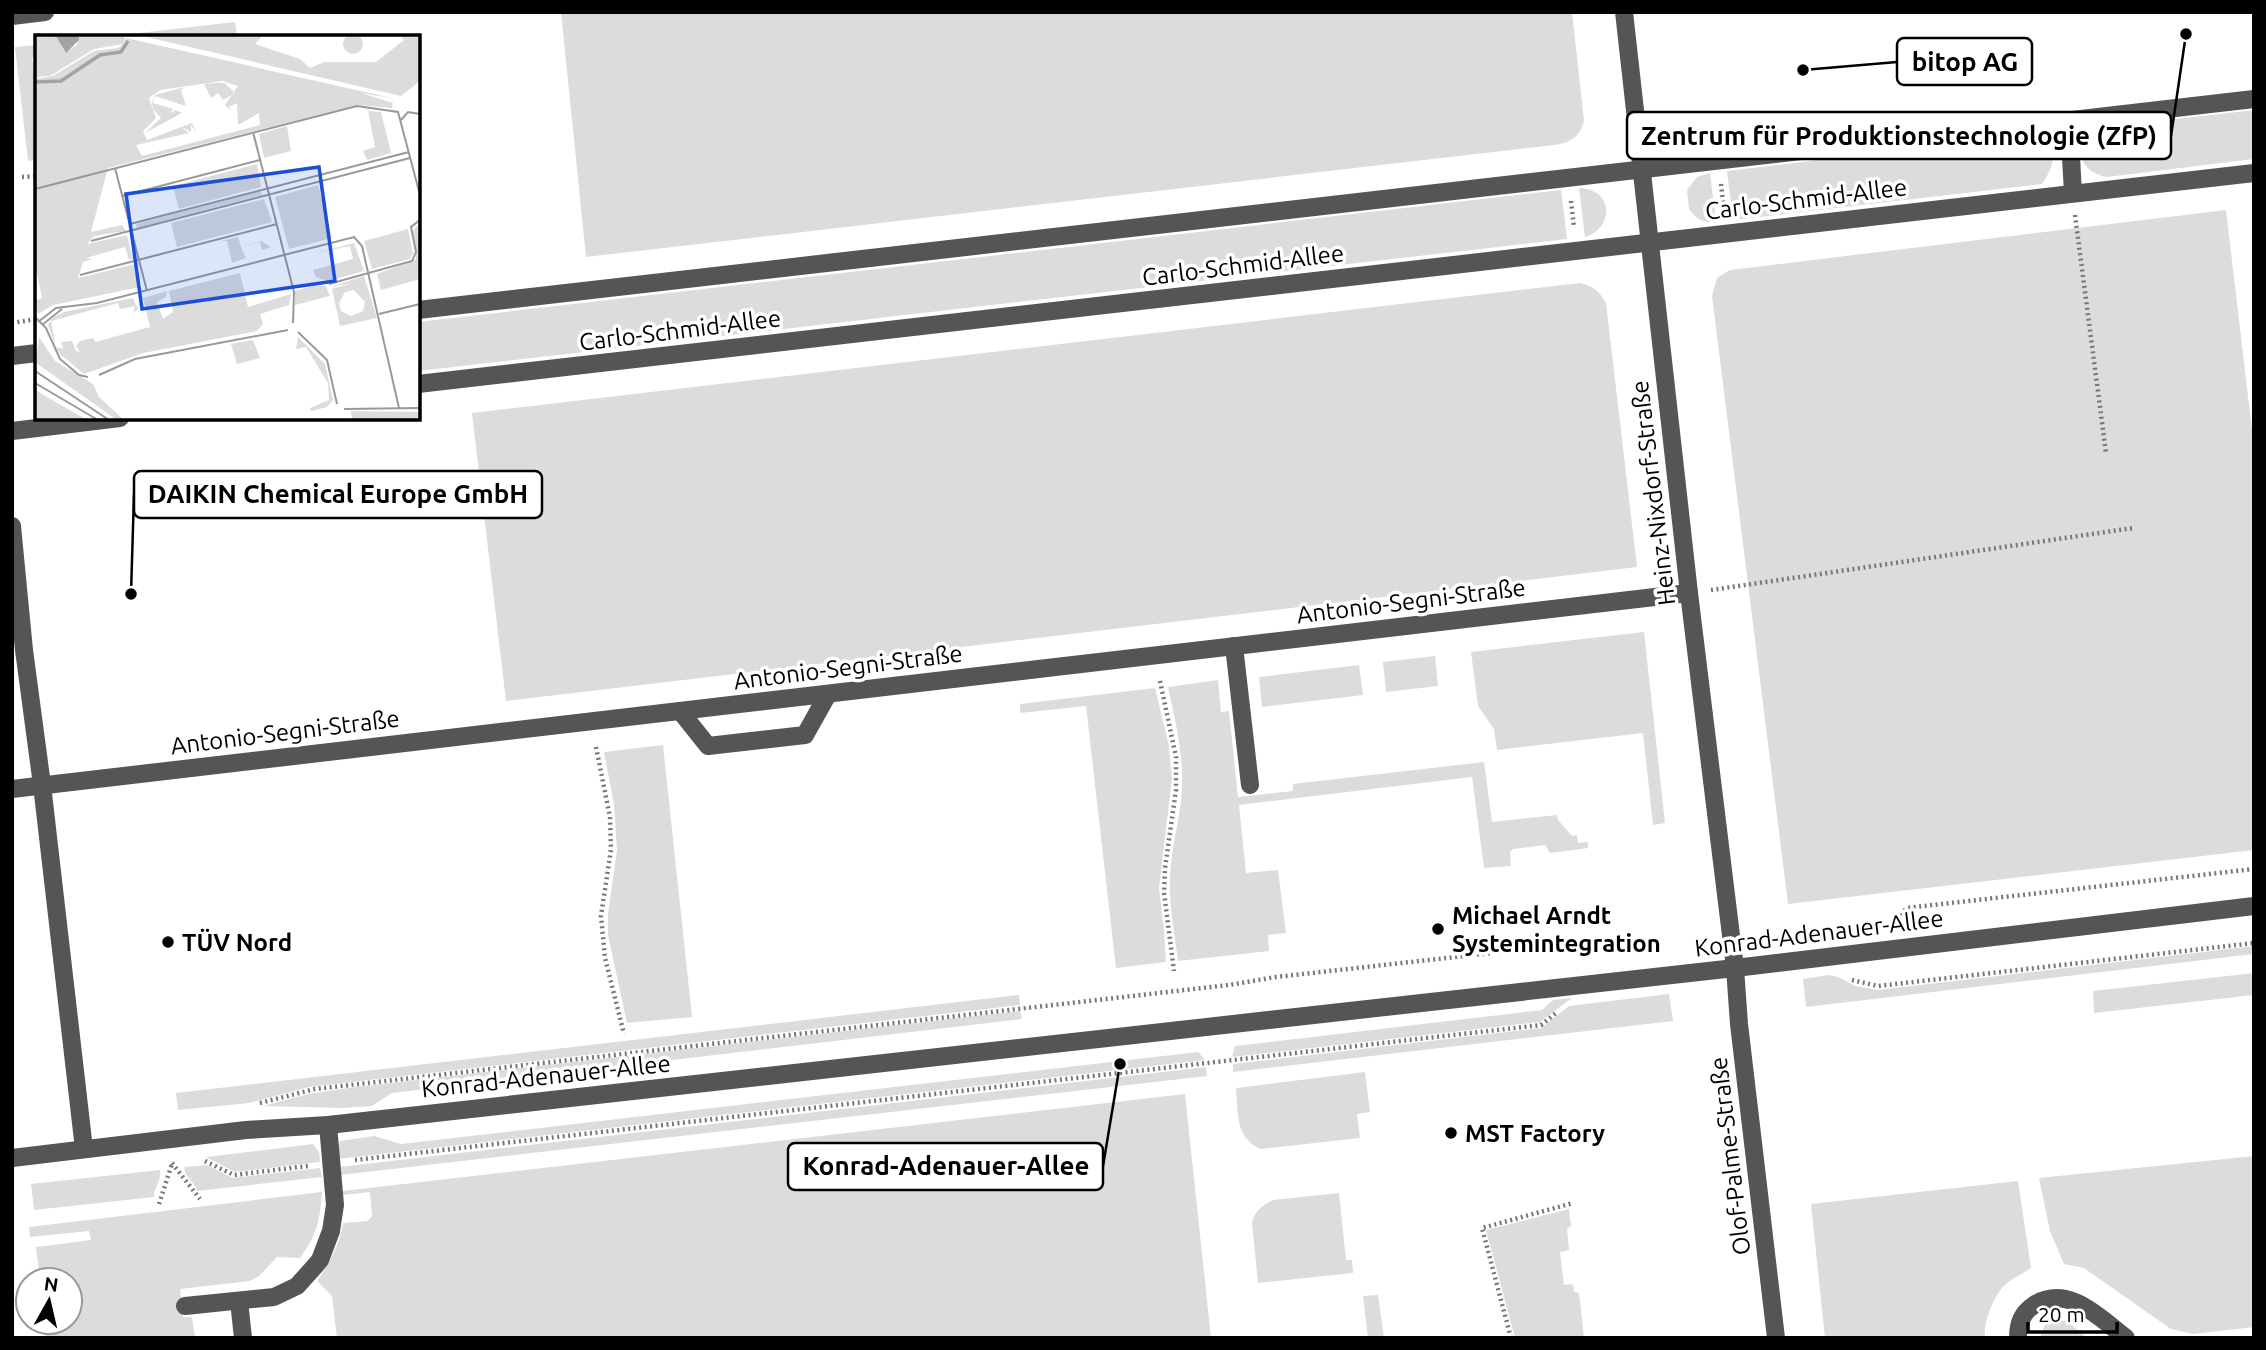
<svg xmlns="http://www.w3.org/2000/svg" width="2266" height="1350" font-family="Ubuntu,sans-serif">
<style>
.green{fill:#dcdcdc}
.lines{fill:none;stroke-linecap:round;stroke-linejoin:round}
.path{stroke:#777;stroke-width:4.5;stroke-dasharray:2 3.5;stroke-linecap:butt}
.minor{stroke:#555;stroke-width:18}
.poi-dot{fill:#000;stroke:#fff;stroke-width:2.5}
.labels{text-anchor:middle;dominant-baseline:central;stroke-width:7;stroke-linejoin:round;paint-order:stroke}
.street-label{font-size:24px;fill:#000;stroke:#fff}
.poi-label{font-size:24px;font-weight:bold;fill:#000;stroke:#fff;text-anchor:start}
.inset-river{fill:none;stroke:#a3a3a3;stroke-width:3.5}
.inset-road{fill:none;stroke:#999;stroke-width:2}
.view{fill:#1d4ed8;fill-opacity:0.15;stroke:#1d4ed8;stroke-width:3.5}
.inset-edge{fill:none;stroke:#000;stroke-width:3.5}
.leader{fill:none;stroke:#000;stroke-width:2.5}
.callout-dot{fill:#000;stroke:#fff;stroke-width:2.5}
.callout{fill:#fff;stroke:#000;stroke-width:2.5}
.callout-label{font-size:26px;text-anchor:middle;font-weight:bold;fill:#000}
</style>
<rect width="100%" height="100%" fill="#fff"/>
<g class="green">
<path d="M561 12H1572L1584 121C1580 137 1570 143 1554 145L586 257Z"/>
<polygon points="235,22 237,35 217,37 104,37"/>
<polygon points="37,45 37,57 32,58 37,100 37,160 28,161 15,47"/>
<path d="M2254 110V159L2107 177C2076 171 2074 145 2098 128Z"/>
<path d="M2027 135C2056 146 2059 159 2042 184L1733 220 1727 171Z"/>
<path d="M1710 173 1716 222C1703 223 1696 219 1689 209L1687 190 1697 177Z"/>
<path d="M1579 188C1612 188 1616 227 1585 237Z"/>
<polygon points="1561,190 1567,239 418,371 418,322"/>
<polygon points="2226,210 2254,447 2254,850 1788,904 1712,296 1717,278 1730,270"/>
<path d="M1580 283C1594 286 1599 291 1606 303L1637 567 506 701 472 413Z"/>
<polygon points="1644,632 1665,823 1653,825 1643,733 1497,750 1494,729 1478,706 1471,652"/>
<polygon points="1435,656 1438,686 1386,692 1383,662"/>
<polygon points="1359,665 1363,695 1262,707 1259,677"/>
<path d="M1218 680 1221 712 1229 711 1238 797 1293 791V784L1484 762 1492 822 1557 815 1558 820 1572 836 1577 835 1578 843 1588 842V848L1550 853 1545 845 1513 849 1510 852 1511 866 1484 868 1472 777 1239 805 1246 873 1278 870 1286 933 1268 935 1269 951 1178 961C1174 929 1167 896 1171 864 1174 834 1184 803 1182 772 1181 743 1174 715 1168 687Z"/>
<polygon points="1155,688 1169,746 1172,779 1159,888 1164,930 1166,962 1116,968 1086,706 1020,713 1020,704"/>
<polygon points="663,745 692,1017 627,1023 608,935 608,914 617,850 614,804 604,752"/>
<polygon points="2254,946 2254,954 1806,1007 1803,979 1829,975 1838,977 1855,986 1877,990"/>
<polygon points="2254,973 2254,995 2094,1013 2093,991"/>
<polygon points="1669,994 1673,1021 1233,1072 1233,1064 1541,1028 1569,1006"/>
<polygon points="1019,995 1020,1005 309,1087 249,1103 178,1110 176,1093"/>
<polygon points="1572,998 1540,1022 1232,1057 1235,1046 1542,1010 1553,1000"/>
<polygon points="1020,1011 1022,1019 392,1093 372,1106 343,1108 263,1106 308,1094 355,1087"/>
<polygon points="1198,1052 1205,1060 338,1159 337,1151 340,1141 374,1136 401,1144"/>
<polygon points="1206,1067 1207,1076 340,1175 339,1167"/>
<path d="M1365 1072 1370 1112 1357 1114 1360 1138 1260 1149C1235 1137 1238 1112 1236 1088Z"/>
<path d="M1185 1094 1211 1338H337L332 1296 317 1281C330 1262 339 1246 343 1223L368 1221 372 1216 370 1192 343 1195V1191Z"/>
<polygon points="313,1144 319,1152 320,1162 235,1172 206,1157"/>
<polygon points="2254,1156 2254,1327 2193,1334 2171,1329 2084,1268 2064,1264 2050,1231 2039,1178"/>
<path d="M207 1165 233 1178 320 1168 322 1177 197 1191C194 1180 186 1180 184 1167Z"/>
<path d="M160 1170C161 1185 154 1186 154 1197L34 1210 31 1184Z"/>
<path d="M2018 1181 2031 1268C2022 1274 2009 1280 2002 1288 1992 1300 1983 1323 1985 1338H1825L1811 1204Z"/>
<path d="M322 1192C320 1221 317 1234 300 1258L277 1257 259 1276 250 1281 180 1289 183 1317H192L195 1338H46L45 1322H70V1280H40L36 1247 91 1240 89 1231 30 1237 29 1227Z"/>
<path d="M1339 1193 1346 1260H1352L1353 1273 1258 1283 1252 1223C1254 1212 1262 1205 1273 1200Z"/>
<polygon points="1569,1209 1571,1226 1567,1229 1569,1250 1560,1252 1564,1285 1573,1284 1574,1292 1579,1293 1584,1338 1515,1338 1486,1230"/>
<polygon points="1378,1295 1384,1338 1368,1338 1363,1296"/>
<polygon points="2056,1320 2067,1321 2087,1338 2040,1338 2045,1325"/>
</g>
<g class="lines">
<g class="path">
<polyline points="22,177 37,176"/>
<polyline points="1721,184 1724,210"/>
<polyline points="1571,201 1574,227"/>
<polyline points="2075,215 2106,453"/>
<polyline points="12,323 37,319"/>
<polyline points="1711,590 2133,528"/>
<polyline points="1160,681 1176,757 1176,790 1165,868 1164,893 1174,971"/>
<polyline points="596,747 610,817 611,849 601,916 605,958 624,1034"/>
<polyline points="1896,925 1906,908 2254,869"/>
<polyline points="1852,980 1878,986 2254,943"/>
<polyline points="260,1103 315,1089 1229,985 1276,977 1590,942 1607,951 1628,949 1639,953"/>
<polyline points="355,1160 1541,1025 1556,1013"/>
<polyline points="205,1161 234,1175 308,1166"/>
<polyline points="172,1163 200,1199"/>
<polyline points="159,1204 172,1164"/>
<polyline points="1511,1338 1482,1228 1573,1203"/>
</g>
<g class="minor">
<polyline points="1624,12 1689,593 1735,968 1739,1024 1776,1338"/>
<polyline points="12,16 45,12"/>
<polyline points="2069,121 2073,193"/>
<polyline points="418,310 2254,99"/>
<polyline points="12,356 37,353"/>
<polyline points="418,384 2254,173"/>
<polyline points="12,431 120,418"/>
<polyline points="12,526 24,650 42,785 84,1149"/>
<polyline points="1234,646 1250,785"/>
<polyline points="680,711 708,746 805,735 828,694"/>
<polyline points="12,789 1689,593"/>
<polyline points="12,1158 246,1130 328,1125 1735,968 2254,906"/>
<polyline points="239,1301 243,1338"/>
<polyline points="185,1306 274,1297 297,1286 315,1266 320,1260 331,1231 335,1205 328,1125"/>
<path d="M2018 1338C2018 1323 2022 1313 2034 1305 2068 1283 2101 1319 2126 1338"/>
</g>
</g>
<g class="poi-dot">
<circle cx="1438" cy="929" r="7"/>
<circle cx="168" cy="942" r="7"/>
<circle cx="1451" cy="1133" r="7"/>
</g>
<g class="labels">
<g class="street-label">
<text transform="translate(1806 199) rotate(-7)">Carlo-Schmid-Allee</text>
<text transform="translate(1243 265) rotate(-7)">Carlo-Schmid-Allee</text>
<text transform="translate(680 330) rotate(-7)">Carlo-Schmid-Allee</text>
<text transform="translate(1653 493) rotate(-97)">Heinz-Nixdorf-Straße</text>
<text transform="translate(1411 601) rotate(-7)">Antonio-Segni-Straße</text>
<text transform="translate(848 667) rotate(-7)">Antonio-Segni-Straße</text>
<text transform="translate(285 732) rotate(-7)">Antonio-Segni-Straße</text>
<text transform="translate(1819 933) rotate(-7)">Konrad-Adenauer-Allee</text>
<text transform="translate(546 1076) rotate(-6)">Konrad-Adenauer-Allee</text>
<text transform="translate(1730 1156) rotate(-97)">Olof-Palme-Straße</text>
</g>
<g class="poi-label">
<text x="1452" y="915">Michael Arndt<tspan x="1452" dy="28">Systemintegration</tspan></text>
<text x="182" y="942">TÜV Nord</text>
<text x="1465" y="1133">MST Factory</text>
</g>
</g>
<g transform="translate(35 35)">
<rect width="385" height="385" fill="#fff"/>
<path d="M308 9a10 10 0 1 1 20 0a10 10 0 1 1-20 0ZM0 0H20L30 17 42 10 43 0H80L90 2 88 9 91 3 361 64 326 58 358 68 357 73 323 70 73 133 56 197 87 190 91 196 59 201 52 209 92 200 98 224 94 225 90 212 51 223 58 224 48 227 43 243 100 229 105 252 18 270 3 279 0 266 7 263 0 228V44L18 41 59 16 83 13 88 9 59 14 15 41 0 42ZM187 46 203 51 190 70 196 76 194 72 202 68 203 90 224 78 225 90 107 121 101 110 154 98 147 92 156 97V90L162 98 157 88 112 105 108 96 121 83 114 63 125 55ZM103 0H228L220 9 265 24 275 33 289 27H341L369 5 365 0H385V46L366 61ZM180 48H190L200 58 188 65 183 58 176 63 169 49ZM150 52 146 55 151 71 120 61 118 68 138 74 135 79 140 75 147 78 110 98 126 83 118 74 117 68 120 60ZM333 76 346 77 356 118 332 125 328 116 340 112ZM252 91 256 116 229 123 224 99ZM222 129 226 152 144 174 138 151ZM283 150 297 203 254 214 240 162ZM226 156 227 160 102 193 101 189ZM229 164 237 187 142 212 136 188ZM385 188V244L346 255 342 239 381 224 378 196ZM373 194 378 218 375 224 337 234 329 206ZM203 202 206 212 226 206 236 212 227 215 225 207 206 212 211 223 197 228 192 206H186ZM319 208 329 236 293 246 281 242 278 235 318 224 315 211 281 218ZM205 238 213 272 256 259 254 270 225 279 228 289 222 296 108 318 49 339 25 319 22 314 20 309 13 290 16 285 19 282 29 277 98 263 103 274 98 278 100 271 85 274 83 268 16 286 21 312 28 314 26 307 37 306 41 316 45 317 41 311 45 306 58 303 60 307 115 292 108 263 132 256 131 262 122 267 128 284 138 277 134 256ZM329 241 342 283 305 291 297 254 317 248 295 252ZM319 255 330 267 328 276 316 281 306 276 304 268 310 257ZM278 251H291L295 261 260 270V256ZM4 302 20 326 58 349 64 362 89 385H82L1 328ZM263 302 290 329 298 365 292 372 276 376 275 373 294 365 293 348 271 312 261 314ZM218 305 225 323 202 329 196 309ZM0 355 52 385H0ZM316 376 385 377V385H317Z" fill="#dcdcdc" fill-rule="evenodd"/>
<path d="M20 0H43L44 5 31 18Z" fill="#a3a3a3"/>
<path class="inset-river" d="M0 47 26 46 65 20 86 17 93 6"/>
<path class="inset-road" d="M366 85 373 77 385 79M218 97 259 257 258 288M80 133 112 256M0 154 322 71 363 77 385 160M87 161 225 125M95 189 374 117M56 206 375 123M45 240 242 189M294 249 377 226 381 217 376 192 385 185M344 279 385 269M0 282 11 293 25 324 44 340 53 342M3 287 21 273 62 268 319 202 327 211 364 373M7 290 27 274M263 297 292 325 302 369M0 336 74 385M64 340 100 324 253 295M0 348 63 385M309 374 385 373"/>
<path class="view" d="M284 132 300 246 107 274 91 159Z"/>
<rect width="385" height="385" class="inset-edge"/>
</g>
<path class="leader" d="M1803 70L1897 62M2186 34L2171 136M131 594L134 494M1120 1064L1103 1166"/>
<g class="callout-dot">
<circle cx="1803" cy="70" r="7"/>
<circle cx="2186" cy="34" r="7"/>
<circle cx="131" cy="594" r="7"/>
<circle cx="1120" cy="1064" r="7"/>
</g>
<g class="callout">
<rect x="1897" y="38" width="135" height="47" rx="7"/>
<rect x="1627" y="112" width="544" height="47" rx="7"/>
<rect x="134" y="471" width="408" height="47" rx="7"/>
<rect x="788" y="1143" width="315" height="47" rx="7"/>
</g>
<g class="callout-label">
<text x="1965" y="71">bitop AG</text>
<text x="1899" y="145">Zentrum für Produktionstechnologie (ZfP)</text>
<text x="338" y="503">DAIKIN Chemical Europe GmbH</text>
<text x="946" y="1175">Konrad-Adenauer-Allee</text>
</g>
<rect width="2266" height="1350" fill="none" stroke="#000000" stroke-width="28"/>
<g transform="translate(49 1301) rotate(8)"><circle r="33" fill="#ffffff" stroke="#999999" stroke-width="2"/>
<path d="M0-5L12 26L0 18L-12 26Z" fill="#000000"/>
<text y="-10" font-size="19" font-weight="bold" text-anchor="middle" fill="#000000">N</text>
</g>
<path d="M2028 1322v10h89v-10" fill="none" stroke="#000000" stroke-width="3.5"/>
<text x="2038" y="1322" font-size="21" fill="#000000" stroke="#ffffff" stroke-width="5" paint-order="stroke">20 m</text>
</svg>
